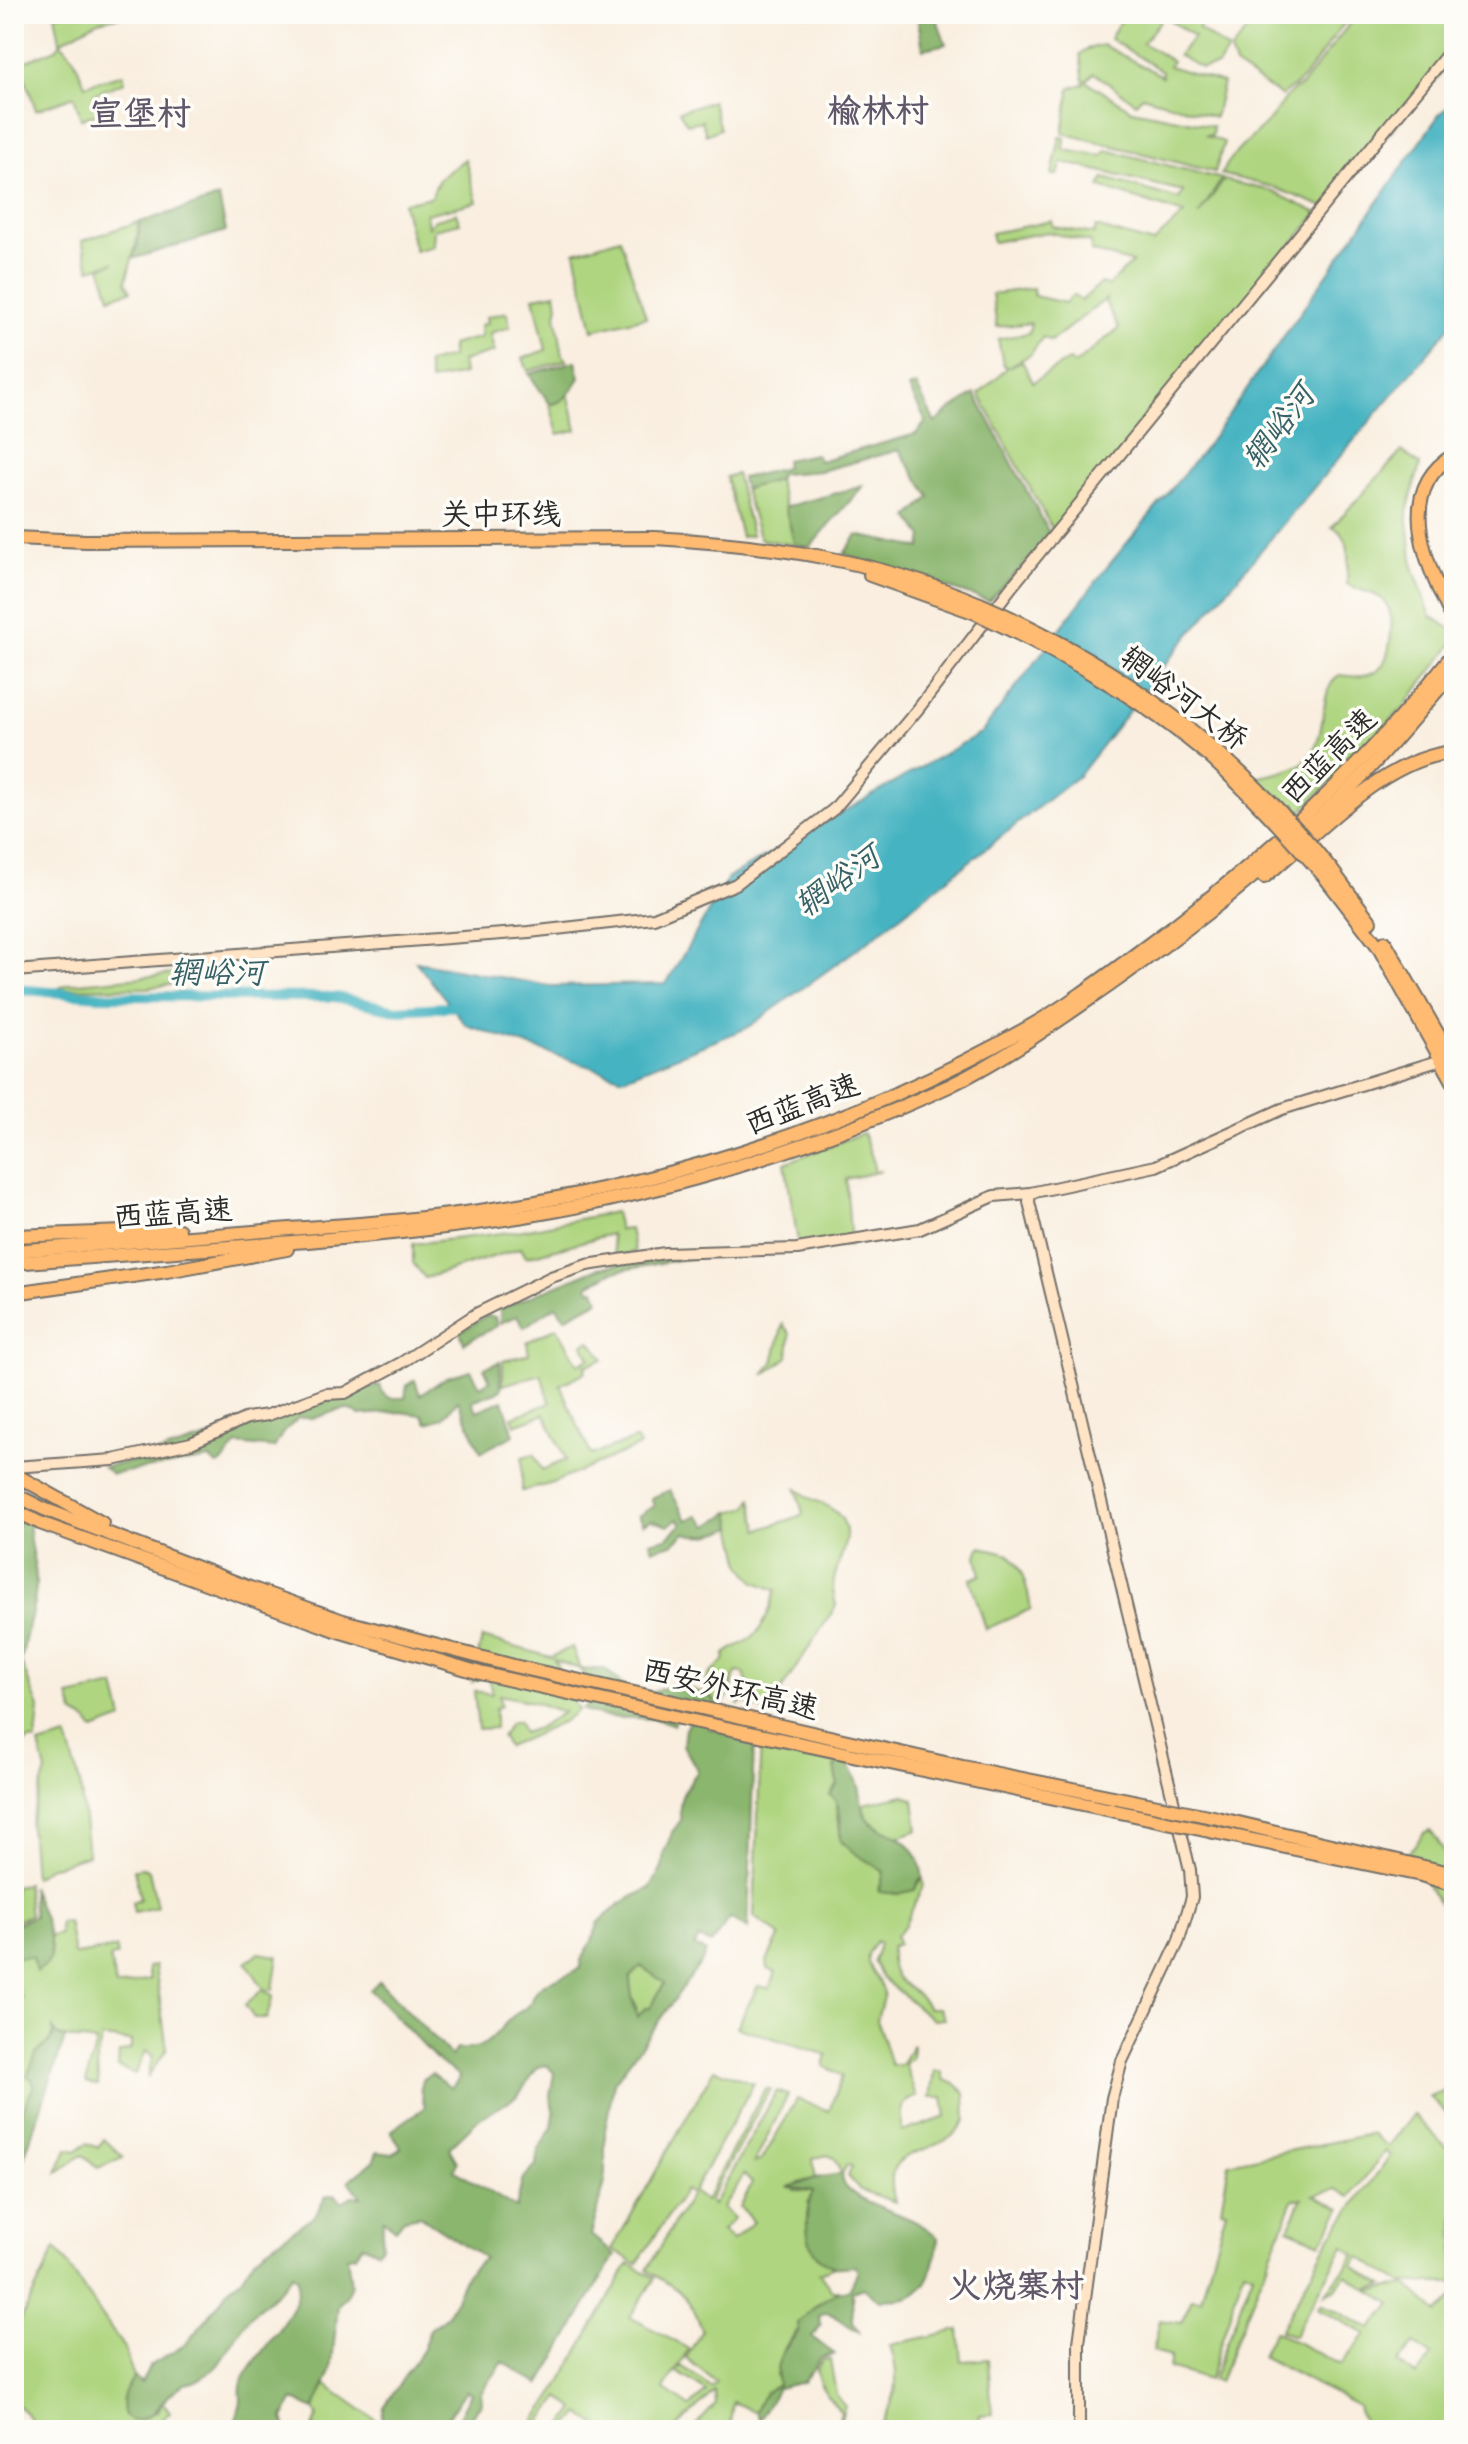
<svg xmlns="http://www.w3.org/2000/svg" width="1468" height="2444" font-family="'Patrick Hand','LXGW WenKai TC',sans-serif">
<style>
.green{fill:#afd580;stroke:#6d8056;stroke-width:2;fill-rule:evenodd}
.forest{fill:#8bb66e;stroke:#5b704c;stroke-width:2;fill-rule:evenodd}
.water{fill:#45b3c1;stroke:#386f76;stroke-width:2}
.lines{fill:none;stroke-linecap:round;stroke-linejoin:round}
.river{stroke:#45b3c1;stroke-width:10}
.secondary-casing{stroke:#736f6a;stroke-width:14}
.highway-casing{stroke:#736f6a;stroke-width:16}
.secondary{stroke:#ffe4c6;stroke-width:10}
.highway{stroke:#ffbb71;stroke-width:12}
.highway-bridge-casing{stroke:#736f6a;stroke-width:16;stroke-linecap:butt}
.highway-bridge{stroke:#ffbb71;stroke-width:12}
.labels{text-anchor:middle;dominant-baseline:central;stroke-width:7;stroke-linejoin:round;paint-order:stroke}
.street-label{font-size:30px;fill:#2b2b2b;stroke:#fdfcf7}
.water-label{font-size:32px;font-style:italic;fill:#356167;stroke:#fdfcf7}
.quarter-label{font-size:34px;font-weight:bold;fill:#60576b;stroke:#fdfcf7}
</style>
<rect width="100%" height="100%" fill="#fdfcf7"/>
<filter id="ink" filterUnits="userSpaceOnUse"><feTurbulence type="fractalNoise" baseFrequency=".0125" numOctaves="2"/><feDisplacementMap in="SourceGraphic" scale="16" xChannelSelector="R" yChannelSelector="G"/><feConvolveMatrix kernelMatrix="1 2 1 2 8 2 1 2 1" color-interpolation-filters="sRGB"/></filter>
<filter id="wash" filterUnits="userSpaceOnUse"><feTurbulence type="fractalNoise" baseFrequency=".006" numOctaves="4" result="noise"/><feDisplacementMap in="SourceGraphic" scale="32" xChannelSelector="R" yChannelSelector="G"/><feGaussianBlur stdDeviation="1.8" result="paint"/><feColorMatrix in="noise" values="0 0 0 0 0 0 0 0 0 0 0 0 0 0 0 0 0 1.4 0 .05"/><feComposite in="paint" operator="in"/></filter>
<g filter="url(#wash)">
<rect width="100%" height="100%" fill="#f9eedf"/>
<g class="green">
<polygon points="55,14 121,14 122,16 98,21 60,42"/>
<polygon points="1119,14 1192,14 1201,21 1199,29 1228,50 1218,66 1201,68 1178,55 1194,37 1164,16 1143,43 1172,61 1169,66 1223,83 1215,117 1142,96 1136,103 1094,73 1086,81 1132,110 1213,126 1212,135 1205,135 1224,142 1215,172 1063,133 1070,88 1084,84 1080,54 1087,49 1103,45 1162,76 1162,71 1110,39 1122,17"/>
<polygon points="1260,14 1355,14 1342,26 1303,79 1281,96 1235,65 1230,52"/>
<path d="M1360 14H1427L1435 22 1443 14H1448L1454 21V59L1324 207 1273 187 1221 174C1236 147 1253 139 1272 117 1282 104 1287 92 1302 85L1350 23 1356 21Z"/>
<polygon points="61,43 73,56 85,85 123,74 125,82 94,94 99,113 81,119 74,96 36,110 24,75 24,80 14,82 14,66 56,49"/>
<polygon points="712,101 720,129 706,135 702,121 687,124 679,111"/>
<path d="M1060 137 1065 138 1064 150 1102 156 1107 150 1222 179 1198 216 1224 180 1271 191 1318 213 1054 532 979 394 1007 368 1003 364 998 339 1029 333 1031 323 997 327 992 294 1033 288 1034 296 1065 303 1073 295 1081 301 1101 283 1108 286 1132 263 1091 251V243L1048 232 993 242 991 233 1052 221 1053 227 1094 234 1096 227 1153 243 1184 214 1100 187 1104 178 1179 199 1183 191 1062 162 1058 175H1052ZM1106 299 1105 302 1119 328 1075 364 1069 360 1033 382 1022 361 1008 367 1030 355 1043 337 1051 341Z"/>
<polygon points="465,159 477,202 426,214 428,227 434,220 456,213 460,223 434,229 433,246 415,251 403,203 431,197 439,179"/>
<path d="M138 222C138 247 131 259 126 282L131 291 110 297 101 267 115 262 90 269 82 241Z"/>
<polygon points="620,238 646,317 593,330 575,252"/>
<polygon points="556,293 558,305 556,315 563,356 567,360 528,371 523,358 546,350 534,297"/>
<polygon points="507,312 510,327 490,333 494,352 462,361 464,374 430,381 427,363 452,357 451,345 481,337 480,325 487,323 486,317"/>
<polygon points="568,393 577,430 558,434 550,404 557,403"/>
<path d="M1402 451 1420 465 1407 512 1413 567 1431 616 1454 631V642L1403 708 1296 817 1257 778C1271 774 1288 772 1300 765 1333 743 1314 694 1339 675 1377 681 1388 670 1391 633 1392 624 1391 611 1386 603 1378 592 1359 592 1347 584 1346 564 1356 537 1332 527Z"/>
<polygon points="736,474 752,535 741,537 726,477"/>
<polygon points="778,480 795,545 760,539 744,489"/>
<polygon points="215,970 217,978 146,988 57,989 68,984"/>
<polygon points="863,1133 874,1163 874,1172 881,1171 846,1179 851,1245 799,1248 785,1163"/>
<polygon points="615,1212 619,1230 630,1229 635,1252 615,1256 611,1234 526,1257 521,1248 425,1278 413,1263 413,1244 518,1231"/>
<polygon points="783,1324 790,1334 788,1357 764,1375 773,1362"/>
<polygon points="557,1327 578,1364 590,1358 583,1344 590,1341 604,1359 585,1366 586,1372 560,1385 591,1455 636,1439 640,1446 550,1484 522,1491 522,1457 534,1454 542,1470 566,1460 545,1414 515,1425 512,1417 550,1403 541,1374 503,1385 503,1361 529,1354 527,1342"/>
<path d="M796 1487C809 1502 819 1499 833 1510 862 1531 834 1561 833 1587 833 1593 835 1600 836 1606L767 1712 741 1701 738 1706 748 1684 744 1673 737 1672 734 1677 732 1687 719 1711 703 1695 708 1676 724 1661 725 1654C732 1648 740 1646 747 1641 767 1627 768 1612 776 1590L755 1582 742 1565 730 1512 748 1507 752 1499 759 1530 797 1517 803 1514Z"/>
<path d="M980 1547C989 1549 999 1550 1007 1554 1021 1561 1029 1594 1031 1609L986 1629 970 1579 981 1575 977 1556Z"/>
<polygon points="482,1638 551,1657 572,1647 580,1669 554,1660 578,1710 561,1723 508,1747 501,1737 510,1723 518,1721 523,1733 541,1727 563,1712 534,1702 499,1695 501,1706 495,1708 495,1728 478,1729 474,1691 492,1694 488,1675 472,1682"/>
<polygon points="22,1665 39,1708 36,1741 29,1740 24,1744 14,1773 14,1689"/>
<polygon points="115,1686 123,1719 94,1730 87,1721 74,1714 69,1696"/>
<path d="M786 1732 803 1740 838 1747 841 1739 847 1761 835 1766 838 1784 836 1799 841 1841 884 1872 879 1890 898 1894 923 1880 924 1884 905 1925 896 1936 898 1944 892 1946C885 1987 914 1982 928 2008H939L944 2019 933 2020 882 1978 874 1962 879 1943 876 1941C856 1965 878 1971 884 1993L877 2020 891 2065H901L913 2044 912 2058 905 2064 916 2096C896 2105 901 2113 902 2132L946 2117 943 2097H930L934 2071H941L944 2080 956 2084 965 2094 966 2120C960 2127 955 2135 948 2139 913 2159 881 2150 895 2202L860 2190 848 2176 852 2166 847 2165 841 2174 835 2158 827 2155 812 2159 816 2178 798 2183 794 2190 814 2191 808 2203 820 2257 835 2267 819 2273 832 2291H841L817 2304 783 2350 776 2375 779 2385 765 2393 755 2412 733 2402 729 2430H708L710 2424 704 2430H692L715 2405 714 2391 675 2430H600L601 2428 580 2413 565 2430H560L575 2409 560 2397 535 2430H528L553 2396 629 2263 655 2278 630 2317 689 2349 664 2389 690 2407 706 2391 676 2371 681 2366 711 2387 716 2382 686 2358 702 2330C690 2294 678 2290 647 2270L691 2194 685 2190 637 2264 612 2249 714 2069 754 2083 693 2192 705 2201 765 2089H770L709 2201 713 2205 777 2091 788 2095 754 2163 762 2160 797 2099 829 2111 842 2076 824 2066 827 2055 737 2027 758 1986 770 1988 776 1972 768 1969 767 1961 780 1935 754 1917 761 1738 771 1733ZM744 2175 752 2183 740 2207 753 2222 733 2240 722 2231 734 2218 723 2208Z"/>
<polygon points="67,1737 80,1783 88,1855 48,1868 34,1877 30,1824 46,1771 39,1745"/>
<path d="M904 1795 914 1800 918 1830 898 1837C882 1828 865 1825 863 1804Z"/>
<polygon points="1431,1830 1450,1861 1454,1861 1454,1925 1407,1855 1424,1833"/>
<polygon points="143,1868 149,1871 157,1907 134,1912 132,1902 140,1899 134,1869"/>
<polygon points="26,1884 30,1915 14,1922 14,1886"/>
<path d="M68 1921 74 1955 116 1948 118 1955 110 1958 116 1987 150 1980 148 1967 155 1966 167 2049 147 2078 153 2056 146 2051 135 2074 118 2067 119 2053 131 2049V2041L102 2038 97 2057 98 2086 86 2083 96 2042 57 2036 54 2031C51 2051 23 2054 34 2085L20 2117 14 2118V2004L22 1999 14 1981V1957H32L37 1971 46 1965 50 1936 60 1934 59 1922Z"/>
<polygon points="259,1953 278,1956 273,1990 264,1989 246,1962"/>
<polygon points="640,1965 665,1982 650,2008 637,2017 636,2004 630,1995 630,1977"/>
<polygon points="262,1990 273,1995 267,2018 254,2018 245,2005"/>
<polygon points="1454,2087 1454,2121 1429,2096"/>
<polygon points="1413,2115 1454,2154 1454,2283 1403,2283 1359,2257 1353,2266 1384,2285 1367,2289 1346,2275 1335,2290 1325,2294 1355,2255 1344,2246 1294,2336 1280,2331 1330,2238 1390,2156 1385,2151 1350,2197 1337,2189 1314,2195 1341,2209 1321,2243 1288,2229 1302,2198 1293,2200 1219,2382 1212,2380 1253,2273 1244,2269 1209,2380 1169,2368 1171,2356 1153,2351 1160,2320 1181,2323 1192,2298 1201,2299 1226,2210 1221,2209 1229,2163 1371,2134 1388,2146"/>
<polygon points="104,2139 123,2157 98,2168 82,2155 57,2173 67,2149 76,2151 87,2143 98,2148"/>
<polygon points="56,2248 124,2348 134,2377 127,2387 156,2412 163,2403 170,2412 162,2420 173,2430 37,2430 26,2413 14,2402 14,2334"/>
<path d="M1407 2285 1438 2313 1454 2296V2430H1370L1360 2415 1358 2406 1261 2356 1274 2331 1341 2365 1366 2334 1317 2308 1321 2303 1371 2329 1392 2304 1369 2290ZM1414 2344 1432 2356 1416 2376 1398 2363Z"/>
<path d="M959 2330 962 2361 988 2359 992 2414 980 2415 979 2424 967 2426V2430H879C896 2397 902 2381 890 2345Z"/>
<path d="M830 2359 836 2394 845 2406 838 2430H835L841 2413C830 2396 820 2392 816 2369L823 2360Z"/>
<polygon points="325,2384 383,2425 380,2430 312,2430 318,2415 314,2409"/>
</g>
<g class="forest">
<polygon points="917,14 935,14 946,44 923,49"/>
<polygon points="219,198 226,231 132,259 138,245 140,222"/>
<path d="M576 361 580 378C571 390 566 403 550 404L529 374Z"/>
<polygon points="916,385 935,423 950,410 975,394 1051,536 989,601 844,554 857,535 921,548 923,537 909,517 930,497 899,450 821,471 780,474 778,480 744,489 741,478 786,468 785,460 816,454 819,461 916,434 926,422 909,388"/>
<polygon points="863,486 810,547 795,545 785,507"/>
<polygon points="705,1255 612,1272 588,1285 590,1290 595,1289 599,1300 565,1318 556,1306 524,1327 517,1316 500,1323 500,1309 599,1268 654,1256"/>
<polygon points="487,1315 495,1317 497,1326 464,1343 460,1332"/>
<path d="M500 1362 501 1390 472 1401 477 1411 503 1400 514 1435 481 1452 458 1400 443 1418 427 1423 423 1415 400 1412 359 1415C345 1402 328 1416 313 1418 308 1418 303 1418 298 1418L282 1434 274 1448 237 1444 223 1462 217 1465 210 1459 112 1474 103 1467 129 1462 380 1385 383 1393 390 1398H405L407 1385 415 1380 420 1395 447 1377 471 1370 480 1386 490 1380 484 1368Z"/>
<path d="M670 1490 687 1520 698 1516 708 1526 730 1512 733 1527C718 1534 700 1538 685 1533L672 1544 653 1549 650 1542 667 1538 682 1524 678 1519 668 1526 651 1520 643 1524 638 1516 654 1506 651 1498Z"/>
<path d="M18 1502 38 1520 29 1521C27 1541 35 1558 36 1577 37 1600 30 1618 25 1640 22 1656 20 1672 14 1689V1526L19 1525Z"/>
<path d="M580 1669H605L624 1686 632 1690V1700L677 1683 713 1698 719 1711 708 1728 754 1739 748 1929 730 1918 711 1944 699 1938 694 1946 706 1953 702 1961 614 2083 605 2130V2182L591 2235 615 2255 540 2385 503 2362 481 2393 482 2403 460 2430 456 2423 471 2393 466 2390 440 2430H380L384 2407 423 2349 430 2329 448 2315 466 2274 484 2258 420 2216 404 2219 396 2229 383 2220 382 2246 377 2251 362 2245 355 2255 347 2256 351 2284 347 2295 338 2305 331 2372 314 2409 294 2400 283 2418 286 2430H220L235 2423C237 2415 241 2406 241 2399 241 2392 239 2387 243 2380 258 2350 302 2313 298 2279L292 2274C285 2288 261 2305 249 2318 237 2333 229 2350 218 2365 214 2370 199 2380 193 2382 183 2386 190 2380 181 2386 161 2397 157 2419 132 2421L124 2416C119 2400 125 2390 134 2377L141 2383 150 2366 186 2344 220 2302 227 2290 241 2279 255 2257 316 2214 326 2196 335 2194 342 2202 352 2196 361 2197 349 2181 374 2160 377 2152 393 2154 401 2148 391 2131 425 2107 420 2088 422 2080 432 2074 451 2088 458 2080 459 2075 440 2063 370 1990 379 1981 451 2056 457 2049C488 2051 491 2037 510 2019 515 2013 525 2010 530 2004 534 1998 534 1992 540 1987 552 1977 568 1977 580 1968L581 1960 591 1943 599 1922 621 1903 650 1888 662 1868 664 1852 673 1831 681 1820C676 1798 686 1788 698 1771L683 1745 685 1728 697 1708 690 1714 676 1719 674 1725C645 1711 609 1725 582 1709L590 1703 592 1694ZM641 1966 665 1983 650 2008H645L637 2017C634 2001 630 1994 630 1977ZM547 2065 554 2073 550 2096 554 2114 552 2127 538 2150 536 2165 522 2181 516 2208 454 2170 457 2162 449 2148 480 2118 517 2097 538 2067Z"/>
<path d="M847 1761C850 1768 856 1776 858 1784 863 1796 859 1810 869 1821 875 1827 884 1830 891 1833 912 1842 920 1857 923 1878L919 1880 915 1890 898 1894 879 1892 884 1872 853 1852 841 1841C840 1826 843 1804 830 1795L838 1784 835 1766Z"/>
<path d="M31 1886C39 1908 54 1934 50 1958 49 1965 41 1968 36 1972L32 1957H14V1925L34 1916Z"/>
<polygon points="53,2029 57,2036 65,2038 23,2160 14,2166 14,2118 20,2117 34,2085 32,2079 27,2076 36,2054 53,2038"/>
<path d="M841 2174C842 2178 843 2183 846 2187 864 2208 914 2212 938 2238 937 2259 930 2292 906 2298 898 2300 888 2299 880 2300L863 2288 852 2292 853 2321 859 2332 827 2312 819 2316 821 2325 812 2337 834 2354 821 2358 803 2382 777 2388 759 2420 755 2412C760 2398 765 2390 778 2385 773 2360 785 2349 799 2331L798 2323C813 2308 828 2292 849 2290L858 2271 854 2266C849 2266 840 2268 835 2267 802 2257 803 2216 813 2191L788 2187 816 2178Z"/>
</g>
<polygon class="water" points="1454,101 1454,322 1180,646 1078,776 867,942 747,1028 623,1078 466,1025 416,962 550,986 666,984 728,878 982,732 1103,572 1206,447 1439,115"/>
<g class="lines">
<polyline class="river" points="14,989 99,996 335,997 396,1010 462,1006"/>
</g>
</g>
<g filter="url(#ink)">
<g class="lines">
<g class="secondary-casing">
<g id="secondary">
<polyline points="14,971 529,932 654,918 736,884 834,809 918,709 1013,585 1454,46"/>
<polyline points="1030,1193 1029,1202 1190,1870 1192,1897 1178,1943 1122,2061 1112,2098 1079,2343 1079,2430"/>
<polyline points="14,1467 113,1460 191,1443 247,1418 268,1415 325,1394 345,1393 401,1363 476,1314 551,1277 587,1265 665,1253 797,1249 920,1229 994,1196 1030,1193 1156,1166 1282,1109 1448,1058"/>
</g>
</g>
<g class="highway-casing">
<g id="highway">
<path d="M1454 455C1391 492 1429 572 1454 621"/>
<path d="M14 538 86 541 655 538C771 545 873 559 980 604"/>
<polyline points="870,575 976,613"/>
<polyline points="1331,869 1370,921"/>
<polyline points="1324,876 1378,946 1454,1083"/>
<path d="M1264 877C1318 834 1382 758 1454 752"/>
<polyline points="1385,942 1454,1062"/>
<polyline points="14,1236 179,1230"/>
<path d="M14 1251C106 1243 198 1236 290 1229 360 1224 431 1219 500 1208 686 1179 865 1120 1029 1027 1066 1006 1102 979 1136 954 1259 865 1360 772 1454 653"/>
<path d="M14 1263C173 1250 333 1243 491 1221 644 1200 809 1151 949 1086 1005 1059 1056 1022 1107 987 1197 923 1286 855 1363 775 1395 741 1424 706 1454 671"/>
<polyline points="14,1293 167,1271 287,1249"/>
<polyline points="14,1474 102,1523"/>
<polyline points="14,1494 44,1509 250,1588 343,1621 514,1666 701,1708"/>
<polyline points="14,1510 40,1523 338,1631 480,1673 698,1722"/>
<polyline points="1213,1817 1454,1874"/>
<polyline points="1214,1832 1421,1875 1454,1885"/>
</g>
</g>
<use href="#secondary" class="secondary"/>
<use href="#highway" class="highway"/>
<g class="highway-bridge-casing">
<g id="highway-bridge">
<path d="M980 604C1117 663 1237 753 1331 869"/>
<path d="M976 613C1059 652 1140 697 1210 757 1251 794 1288 835 1324 876"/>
<polyline points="701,1708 963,1767 1213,1817"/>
<polyline points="698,1722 1214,1832"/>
</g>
</g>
<use href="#highway-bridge" class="highway-bridge"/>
</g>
</g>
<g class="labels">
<g class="street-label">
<text x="501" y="513">关中环线</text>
<text transform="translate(1185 697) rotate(37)">辋峪河大桥</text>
<text transform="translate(1328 755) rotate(-45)">西蓝高速</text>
<text transform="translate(802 1103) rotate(-21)">西蓝高速</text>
<text transform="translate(173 1212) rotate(-4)">西蓝高速</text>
<text transform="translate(731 1688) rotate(13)">西安外环高速</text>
</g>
<g class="water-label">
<text transform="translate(1278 426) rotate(-53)">辋峪河</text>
<text transform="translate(837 880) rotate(-36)">辋峪河</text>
<text x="217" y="971">辋峪河</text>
</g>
<g class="quarter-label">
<text x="878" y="110">榆林村</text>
<text x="140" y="113">宣堡村</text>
<text x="1016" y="2285">火烧寨村</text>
</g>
</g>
<rect width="1468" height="2444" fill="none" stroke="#fdfcf7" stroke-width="48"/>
</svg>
